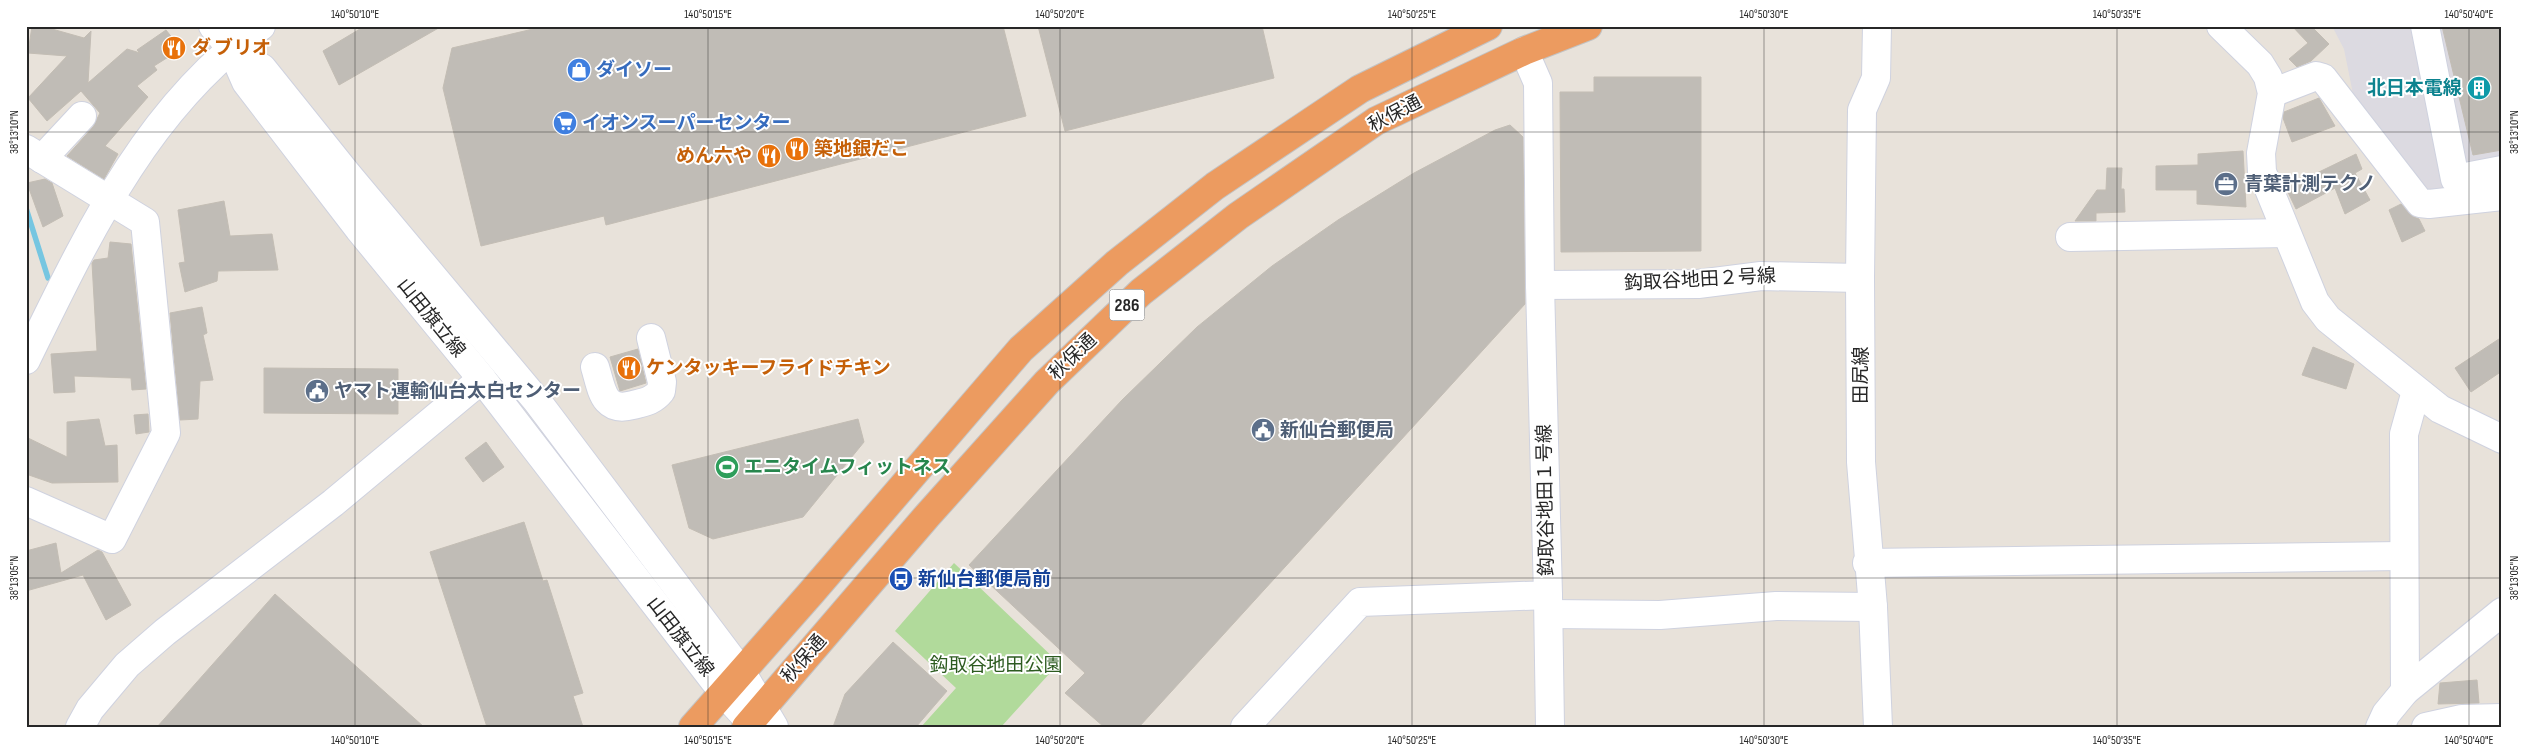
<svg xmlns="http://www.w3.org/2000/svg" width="2528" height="753" font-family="'Sofia Sans Condensed','Noto Sans JP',sans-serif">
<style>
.industrial{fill:#dcdae1}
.green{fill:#b1da9b}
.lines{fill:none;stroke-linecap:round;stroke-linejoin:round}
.stream{stroke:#76c6e1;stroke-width:5.5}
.building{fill:#c0bcb6;stroke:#c3bdb4}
.minor-casing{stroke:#cfd2df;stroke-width:30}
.highway-casing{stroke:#c3c3c3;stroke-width:30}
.minor{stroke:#fff;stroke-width:28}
.highway{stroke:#ec9b60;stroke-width:28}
.ticks{fill:none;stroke:#272727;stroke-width:1;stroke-opacity:0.45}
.labels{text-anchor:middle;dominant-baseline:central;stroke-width:4;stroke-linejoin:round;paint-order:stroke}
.shield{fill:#fff;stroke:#686868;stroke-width:1}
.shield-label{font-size:18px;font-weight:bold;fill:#272727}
.food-label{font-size:19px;font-weight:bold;fill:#c56008;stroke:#fff;text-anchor:start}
.shop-label{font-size:19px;font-weight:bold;fill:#366cbe;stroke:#fff;text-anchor:start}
.culture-label{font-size:19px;font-weight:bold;fill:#0d838f;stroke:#fff;text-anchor:end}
.street-label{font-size:19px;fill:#272727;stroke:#fff}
.service-label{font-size:19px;font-weight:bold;fill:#4e5e75;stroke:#fff;text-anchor:start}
.leisure-label{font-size:19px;font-weight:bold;fill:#27864d;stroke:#fff;text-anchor:start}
.transit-label{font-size:19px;font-weight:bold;fill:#164399;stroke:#fff;text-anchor:start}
.park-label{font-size:19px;fill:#2d5b20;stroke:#fff}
.neatline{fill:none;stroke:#272727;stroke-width:2}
.ticks-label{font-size:12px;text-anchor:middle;fill:#272727}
</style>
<rect width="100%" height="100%" fill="#e8e2da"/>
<polygon class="industrial" points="2332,26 2502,26 2502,190 2429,196 2357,114 2344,49"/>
<polygon class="green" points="954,563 1059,663 1001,727 921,727 956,688 895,631"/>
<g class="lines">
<polyline class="stream" points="26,208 48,278"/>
</g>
<g class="building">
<polygon points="32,26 52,26 52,29 84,38 91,31 88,83 127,49 140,53 137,50 166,30 181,49 154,66 157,70 137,86 148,97 105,146 118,154 104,179 67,156 93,127 100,113 81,91 47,121 28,98 67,56 28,53"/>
<polygon points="365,26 442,26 339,85 323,51"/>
<polygon points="532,26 1003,26 1026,116 606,225 604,216 481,246 443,88 452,48 533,29"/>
<polygon points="1038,26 1262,26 1274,78 1065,131"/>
<polygon points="2292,26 2311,26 2329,44 2311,61 2297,67 2289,59 2308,43"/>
<polygon points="2442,26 2502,26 2502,150 2473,155"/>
<polygon points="1594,77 1701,77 1701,251 1561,252 1560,92 1594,92"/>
<polygon points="2319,98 2335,126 2292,142 2283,118 2284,112"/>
<polygon points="1510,125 1523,137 1525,304 1139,727 1104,727 1065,693 1085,673 969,565 1122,400 1197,327 1272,266 1338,220 1414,173 1495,130"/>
<polygon points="2243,151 2246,207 2197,204 2197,190 2156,190 2156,166 2198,165 2198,154"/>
<polygon points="2356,154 2362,169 2355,173 2370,200 2345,214 2335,188 2296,209 2286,188"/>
<polygon points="2107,168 2122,168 2121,189 2124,189 2125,212 2096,213 2096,221 2075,221 2097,190 2106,190"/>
<polygon points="45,179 52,183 63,216 43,227 27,183"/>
<polygon points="224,201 230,236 272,234 278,270 218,271 217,281 185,292 179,263 185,262 178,210"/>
<polygon points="2401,204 2412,216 2419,219 2425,231 2402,242 2389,210"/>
<polygon points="110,242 131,244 146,389 132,390 131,378 74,376 75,392 54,393 51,354 97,351 92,263 94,260 108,258"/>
<polygon points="202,307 207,333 203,335 213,380 200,381 198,419 180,420 170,313"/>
<polygon points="2502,337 2502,371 2471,392 2455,368"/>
<polygon points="2313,347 2354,364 2346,389 2302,375"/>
<polygon points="638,349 646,383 620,391 610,357"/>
<polygon points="264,368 398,369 398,414 264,413"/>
<polygon points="148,414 149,432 136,434 134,415"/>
<polygon points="99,419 105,446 117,445 118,482 52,483 26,474 26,437 67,457 67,422"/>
<polygon points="858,419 864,442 803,517 713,539 689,528 672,465"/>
<polygon points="486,442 504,467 483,482 465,458"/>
<polygon points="524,522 543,581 547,580 583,693 573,696 583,727 487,727 430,552"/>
<polygon points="56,543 61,573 98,550 102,552 131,605 106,620 83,575 26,591 26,551"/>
<polygon points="275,594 424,727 157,727"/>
<polygon points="893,642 947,691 916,727 833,727 845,694"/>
<polygon points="2477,680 2479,703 2438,704 2440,683"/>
</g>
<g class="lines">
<g class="minor-casing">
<g id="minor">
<polyline points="213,26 232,50 246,82 359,229 482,379 723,692 755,727"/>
<polyline points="1877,26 1876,78 1862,110 1860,278 1861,462 1873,607 1878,727"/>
<polyline points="2221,26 2260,64 2268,77 2272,93 2261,153 2262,172 2315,302 2328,319 2440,409 2502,439"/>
<polyline points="2425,26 2455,179 2502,170"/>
<polyline points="232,50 262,68 347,174 537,401 742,673 774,727"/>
<polyline points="2272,93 2316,76 2323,78 2420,203 2429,204 2502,196"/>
<polyline points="26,149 145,222 166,433 112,539 26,501"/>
<polyline points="42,159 82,116"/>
<polyline points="2070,237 2286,233"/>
<polyline points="1540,285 1698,284 1761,276 1860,278"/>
<path d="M26 360C86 238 146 107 261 26"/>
<path d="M595 367C602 390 603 413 633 405 645 402 653 401 661 391L662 382 651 338"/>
<polyline points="1867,563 2402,556"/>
<polyline points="1548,596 1550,727"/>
<polyline points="1549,614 1660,615 1776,606 1873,607"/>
<polyline points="2405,691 2502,612"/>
<polyline points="80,727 90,709 127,665 165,632 333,503 482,379"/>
<polyline points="1245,727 1360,602 1548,595 1540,285 1538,83 1524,51"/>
<polyline points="2380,727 2386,714 2405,691 2404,434 2416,391"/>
<polyline points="2426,727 2462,719 2502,718"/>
</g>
</g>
<g class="highway-casing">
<g id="highway">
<polyline points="693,727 811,593 1021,349 1117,263 1215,186 1360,89 1488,26"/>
<polyline points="746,727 927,516 1047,382 1141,292 1238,216 1376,121 1524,51 1588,26"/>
</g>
</g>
<use href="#minor" class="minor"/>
<use href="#highway" class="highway"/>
</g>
<path class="ticks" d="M355 26V727M708 26V727M1060 26V727M1412 26V727M1764 26V727M2117 26V727M2469 26V727M26 132H2502M26 578H2502"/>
<defs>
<g id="restaurant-disc" transform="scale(1.25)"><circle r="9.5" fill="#e8710a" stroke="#fff"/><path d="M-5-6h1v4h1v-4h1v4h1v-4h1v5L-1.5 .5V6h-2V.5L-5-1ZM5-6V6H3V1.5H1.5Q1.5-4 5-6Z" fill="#fff"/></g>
<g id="shop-disc" transform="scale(1.25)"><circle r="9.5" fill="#3f7fe0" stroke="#fff"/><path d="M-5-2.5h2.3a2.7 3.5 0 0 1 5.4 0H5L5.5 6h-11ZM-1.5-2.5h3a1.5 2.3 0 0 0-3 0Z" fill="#fff"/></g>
<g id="building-disc" transform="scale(1.25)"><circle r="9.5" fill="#0f9aa8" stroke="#fff"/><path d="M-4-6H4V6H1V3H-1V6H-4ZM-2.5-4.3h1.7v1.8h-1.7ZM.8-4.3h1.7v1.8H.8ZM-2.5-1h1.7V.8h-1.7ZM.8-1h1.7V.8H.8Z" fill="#fff"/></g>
<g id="supermarket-disc" transform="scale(1.25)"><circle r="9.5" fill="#3f7fe0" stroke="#fff"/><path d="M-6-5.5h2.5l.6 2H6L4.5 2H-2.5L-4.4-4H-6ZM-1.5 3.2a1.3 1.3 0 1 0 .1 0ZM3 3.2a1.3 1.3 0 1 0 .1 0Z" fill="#fff"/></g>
<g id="office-disc" transform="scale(1.25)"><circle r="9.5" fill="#5c6f8a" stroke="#fff"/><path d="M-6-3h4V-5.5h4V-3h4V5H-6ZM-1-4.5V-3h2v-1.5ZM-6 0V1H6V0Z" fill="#fff"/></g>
<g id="civic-disc" transform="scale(1.25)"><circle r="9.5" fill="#5c6f8a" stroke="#fff"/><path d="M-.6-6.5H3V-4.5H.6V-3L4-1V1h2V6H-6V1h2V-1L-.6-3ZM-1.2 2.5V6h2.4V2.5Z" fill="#fff"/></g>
<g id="stadium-disc" transform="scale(1.25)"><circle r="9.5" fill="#2e9e5b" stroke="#fff"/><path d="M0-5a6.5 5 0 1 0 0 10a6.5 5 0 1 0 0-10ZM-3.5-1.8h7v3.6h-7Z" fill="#fff"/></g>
<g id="bus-disc" transform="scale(1.25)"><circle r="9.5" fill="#1a4fb4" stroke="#fff"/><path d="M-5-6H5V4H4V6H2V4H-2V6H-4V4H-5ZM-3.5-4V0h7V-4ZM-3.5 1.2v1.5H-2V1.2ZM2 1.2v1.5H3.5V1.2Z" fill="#fff"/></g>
</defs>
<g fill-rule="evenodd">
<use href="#restaurant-disc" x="174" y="48"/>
<use href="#shop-disc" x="579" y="70"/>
<use href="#building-disc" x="2479" y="88"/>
<use href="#supermarket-disc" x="565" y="123"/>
<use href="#restaurant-disc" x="797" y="149"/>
<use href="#restaurant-disc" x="769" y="156"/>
<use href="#office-disc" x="2226" y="184"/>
<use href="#restaurant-disc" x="629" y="368"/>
<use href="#civic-disc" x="317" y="391"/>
<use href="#civic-disc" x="1263" y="430"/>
<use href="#stadium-disc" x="727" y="467"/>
<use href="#bus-disc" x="901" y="579"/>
</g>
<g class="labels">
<rect class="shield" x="1109.5" y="289.5" width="35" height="31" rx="4"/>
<g class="shield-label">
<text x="1127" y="305">286</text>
</g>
<g class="food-label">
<text x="192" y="48">ダ ブリオ</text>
<text x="814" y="149">築地銀だこ</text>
<text x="752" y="156" text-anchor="end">めん六や</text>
<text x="646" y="368">ケンタッキーフライドチキン</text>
</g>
<g class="shop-label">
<text x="596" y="70">ダイソー</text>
<text x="582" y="123">イオンスーパーセンター</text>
</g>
<g class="culture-label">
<text x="2462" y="88">北日本電線</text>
</g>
<g class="street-label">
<text transform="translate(1395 114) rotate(-28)">秋保通</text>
<text transform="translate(1700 280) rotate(-3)">鈎取谷地田２号線</text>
<text transform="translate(431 318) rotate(51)">山田旗立線</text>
<text transform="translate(1073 357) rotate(-44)">秋保通</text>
<text transform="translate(1861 375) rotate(-90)">田尻線</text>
<text transform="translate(1546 500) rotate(-91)">鈎取谷地田１号線</text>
<text transform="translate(680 637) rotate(52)">山田旗立線</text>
<text transform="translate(804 659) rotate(-49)">秋保通</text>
</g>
<g class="service-label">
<text x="2244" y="184">青葉計測テクノ</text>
<text x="334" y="391">ヤマト運輸仙台太白センター</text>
<text x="1280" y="430">新仙台郵便局</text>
</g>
<g class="leisure-label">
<text x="744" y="467">エニタイムフィットネス</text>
</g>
<g class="transit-label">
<text x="918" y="579">新仙台郵便局前</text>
</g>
<g class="park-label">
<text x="996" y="665">鈎取谷地田公園</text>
</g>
</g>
<rect width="2528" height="753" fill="none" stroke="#ffffff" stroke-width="55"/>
<rect x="28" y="28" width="2472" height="698" class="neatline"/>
<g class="ticks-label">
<text x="355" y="18">140°50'10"E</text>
<text x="708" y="18">140°50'15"E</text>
<text x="1060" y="18">140°50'20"E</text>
<text x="1412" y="18">140°50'25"E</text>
<text x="1764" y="18">140°50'30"E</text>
<text x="2117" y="18">140°50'35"E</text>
<text x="2469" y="18">140°50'40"E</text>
<text transform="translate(14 132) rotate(-90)" y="4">38°13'10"N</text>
<text transform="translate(2514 132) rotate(-90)" y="4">38°13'10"N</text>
<text transform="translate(14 578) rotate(-90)" y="4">38°13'05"N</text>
<text transform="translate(2514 578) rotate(-90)" y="4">38°13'05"N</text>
<text x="355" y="744">140°50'10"E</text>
<text x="708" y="744">140°50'15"E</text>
<text x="1060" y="744">140°50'20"E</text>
<text x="1412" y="744">140°50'25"E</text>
<text x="1764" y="744">140°50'30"E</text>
<text x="2117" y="744">140°50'35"E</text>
<text x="2469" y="744">140°50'40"E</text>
</g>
</svg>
